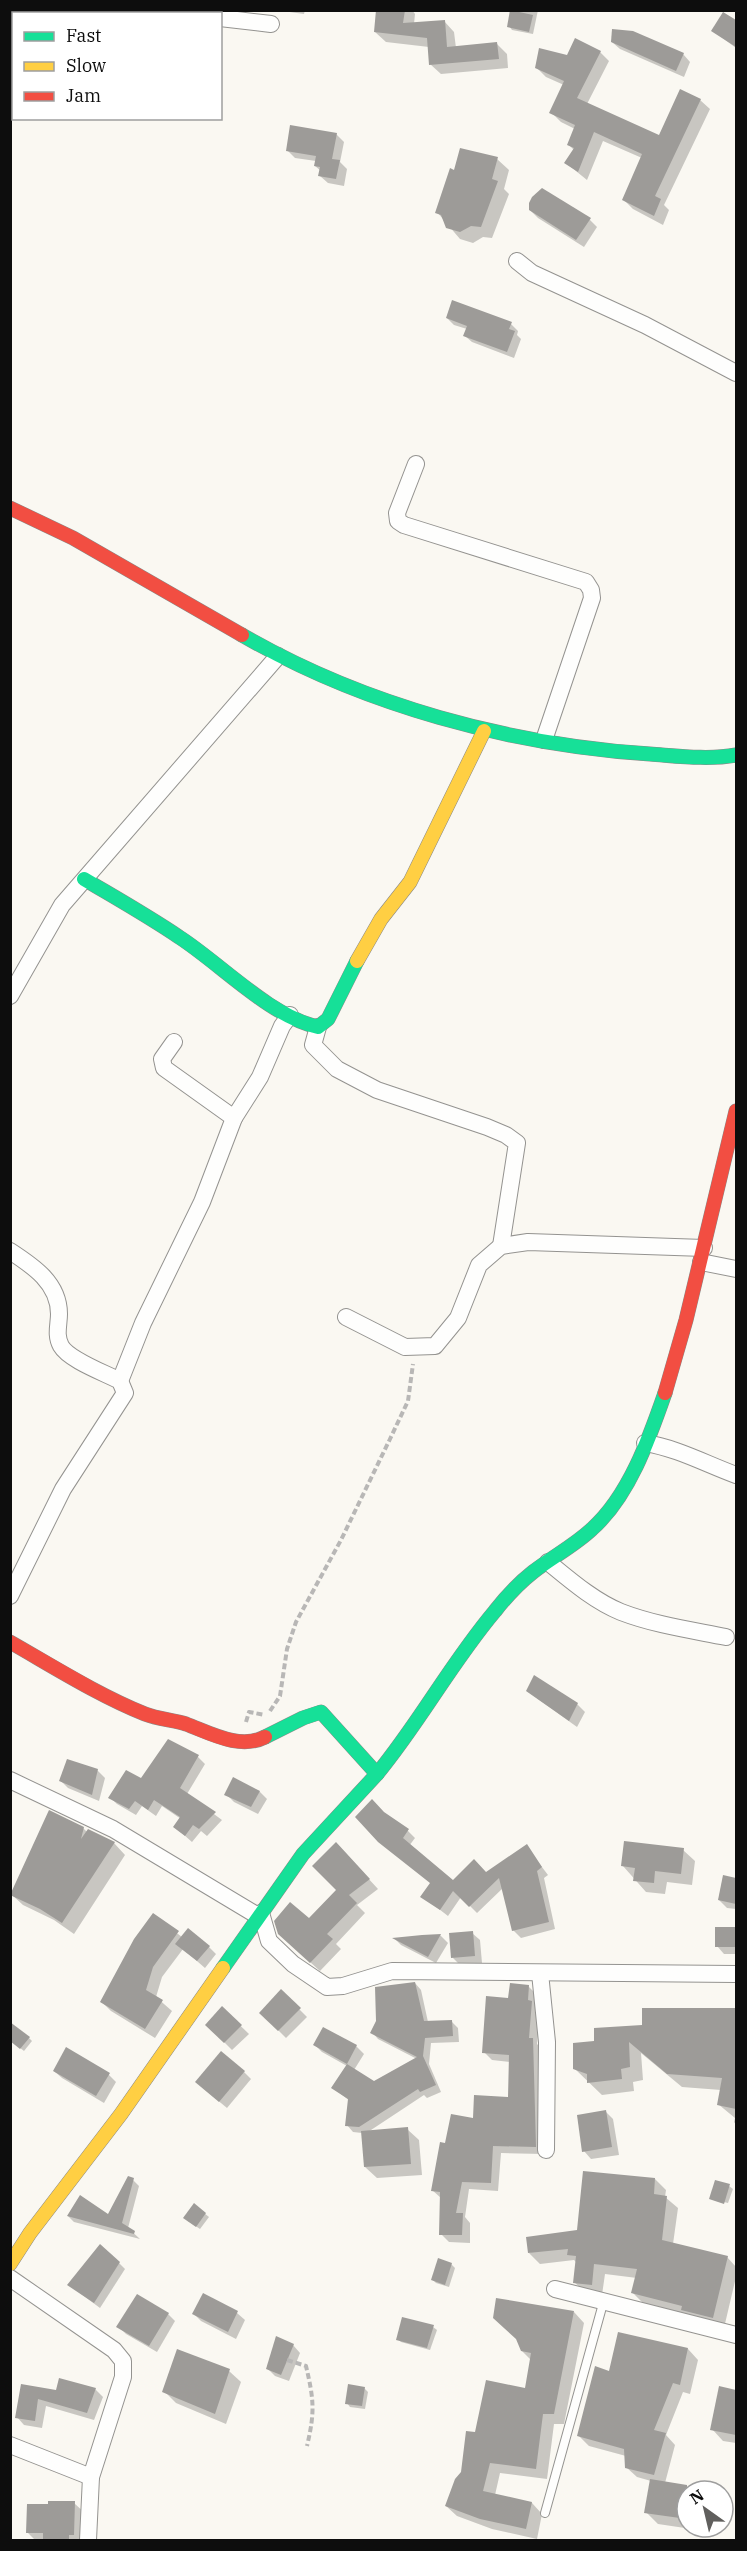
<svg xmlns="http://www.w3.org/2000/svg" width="747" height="2551" font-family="'IBM Plex Serif',serif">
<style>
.shadow{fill:#0003}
.building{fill:#9d9b98}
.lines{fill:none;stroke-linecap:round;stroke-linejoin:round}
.lane-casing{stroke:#949390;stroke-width:10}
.street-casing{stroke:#949390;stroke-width:18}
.fast-casing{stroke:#8a8987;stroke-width:15}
.slow-casing{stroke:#8a8987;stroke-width:15}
.jam-casing{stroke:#8a8987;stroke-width:15}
.path{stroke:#b8b7b6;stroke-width:4;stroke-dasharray:6 3;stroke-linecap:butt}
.lane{stroke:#fefefd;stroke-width:8}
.street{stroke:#fefefd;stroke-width:16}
.fast{stroke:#16e098;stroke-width:14}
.slow{stroke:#ffcf43;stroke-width:14}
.jam{stroke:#f24e42;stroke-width:14}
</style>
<rect width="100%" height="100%" fill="#faf8f2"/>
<g class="shadow">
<polygon points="275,10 305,10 304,14"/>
<polygon points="378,10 412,10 415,14 414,24 444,21 454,32 456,48 497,44 507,54 508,68 441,74 430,64 429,47 386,42 375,32"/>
<polygon points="512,10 538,10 533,34 512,30 509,26"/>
<polygon points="724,14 736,21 736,48 713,31"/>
<polygon points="612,42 683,54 690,62 684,77 620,49"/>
<polygon points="600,52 609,61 587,104 660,137 700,100 710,109 664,205 669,210 663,225 633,209 624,200 642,158 603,141 587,180 566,163 574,150 569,145 575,129 561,122 551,112 564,85 546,77 536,67 567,57"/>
<polygon points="336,134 344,142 340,162 347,169 344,186 328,183 320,176 321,171 315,166 316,161 295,158 287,150"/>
<polygon points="497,159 509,170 504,189 509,194 492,238 483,237 473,243 460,239 437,212 455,172"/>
<polygon points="530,210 590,220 597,227 584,247 538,218"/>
<polygon points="453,302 511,324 518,331 517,335 521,339 514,358 472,342 465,336 467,329 454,325 447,318"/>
<polygon points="535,1677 577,1704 585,1712 577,1727 527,1691"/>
<polygon points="169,1741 198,1757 205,1764 187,1794 222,1820 207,1836 201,1831 192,1842 175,1827 181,1819 162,1806 156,1816 142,1806 136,1815 117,1804 110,1797 142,1780"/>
<polygon points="97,1770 105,1778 99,1801 68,1788 60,1780"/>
<polygon points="234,1779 260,1792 267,1799 258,1814 234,1802 226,1794"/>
<polygon points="384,1814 408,1831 415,1838 409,1846 453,1882 486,1873 526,1846 548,1875 544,1878 555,1929 521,1938 513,1930 503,1888 477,1913 461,1897 448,1916 422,1896 431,1884"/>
<polygon points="83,1828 87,1832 114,1843 125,1855 74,1934 54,1920 23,1905 11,1894"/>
<polygon points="683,1850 695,1861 692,1885 667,1882 665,1894 646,1892 623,1866"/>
<polygon points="345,1853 378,1889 357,1905 365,1913 336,1944 341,1949 320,1971 289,1943 338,1890"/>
<polygon points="724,1877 736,1879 736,1909 727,1908 719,1900"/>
<polygon points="153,1915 182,1937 209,1947 216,1954 205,1968 183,1949 162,1977 156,1997 172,2011 155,2038 111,2011 101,2001"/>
<polygon points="717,1929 736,1929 736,1954 724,1954 717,1946"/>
<polygon points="472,1933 480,1940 482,1963 460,1965 453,1958"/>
<polygon points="440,1935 448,1943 436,1963 401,1945 395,1939"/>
<polygon points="415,1983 421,1990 428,2022 452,2022 458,2028 459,2042 431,2043 429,2064 441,2092 427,2098 424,2095 368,2132 407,2129 419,2140 422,2175 377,2178 365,2167 362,2133 353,2132 347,2125 350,2101 333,2088 347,2066 322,2052 315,2045 356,2046 364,2054 354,2070 374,2083 417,2059 378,2039 372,2032"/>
<polygon points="528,1986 536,1994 540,2013 537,2044 541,2048 543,2154 501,2153 498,2191 469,2189 465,2217 470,2223 470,2243 449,2242 441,2234 441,2198 432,2190 446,2145 474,2120 510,2098 510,2062 492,2060 484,2052 510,2000"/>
<polygon points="281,1991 307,2017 286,2038 261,2013"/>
<polygon points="222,2008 249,2034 232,2050 207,2025"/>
<polygon points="644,2009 736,2010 736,2125 734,2122 735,2118 718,2104 721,2090 682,2087 641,2053 643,2080 633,2082 634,2091 602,2095 575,2069 596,2043 644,2026"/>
<polygon points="29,2038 32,2041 24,2051 10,2040"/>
<polygon points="54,2071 109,2075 116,2082 104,2103 62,2078"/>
<polygon points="244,2072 251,2079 227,2108 204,2089"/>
<polygon points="606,2112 613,2119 619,2155 591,2159 584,2151"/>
<polygon points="655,2179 666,2190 665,2197 678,2208 673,2244 727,2257 736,2267 736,2277 724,2328 644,2304 633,2293 637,2278 605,2274 602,2295 586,2293 574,2282 577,2263 574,2260 540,2264 529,2253 578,2232"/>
<polygon points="133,2180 139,2186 128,2228 140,2239 74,2222 68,2216 109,2216"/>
<polygon points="729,2186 733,2189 728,2203 711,2199"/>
<polygon points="194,2205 209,2217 200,2229 188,2221"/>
<polygon points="119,2263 125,2269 100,2308 69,2285"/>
<polygon points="451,2264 455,2268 449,2287 436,2283 433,2280"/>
<polygon points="203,2295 237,2313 245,2320 236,2339 201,2321 194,2314"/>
<polygon points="574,2312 584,2323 564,2424 554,2424 547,2479 500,2473 495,2495 532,2503 542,2514 537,2539 492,2529 457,2516 446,2506 463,2472 476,2434 526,2390 531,2360 522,2351"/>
<polygon points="168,2314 175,2321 157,2352 126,2334 118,2326"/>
<polygon points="433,2327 437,2330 430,2350 401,2342 398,2339"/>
<polygon points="293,2345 300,2353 289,2381 275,2376 267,2368"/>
<polygon points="688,2349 698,2360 690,2394 683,2392 666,2435 675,2445 665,2483 698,2489 701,2491 687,2491 687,2527 705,2527 705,2531 658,2524 646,2512 651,2481 637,2477 626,2467 626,2456 589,2446 579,2436 610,2373"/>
<polygon points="229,2371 241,2382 226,2424 176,2403 164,2391"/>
<polygon points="22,2386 58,2392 95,2389 103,2397 94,2420 46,2406 42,2428 24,2425 17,2417"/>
<polygon points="364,2388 368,2392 365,2409 350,2407 347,2403"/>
<polygon points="720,2388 736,2391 736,2443 723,2441 712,2429"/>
<polygon points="74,2503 86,2514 85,2540 35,2540 28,2533"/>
</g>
<g class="building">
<polygon points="376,10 405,10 403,23 445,20 447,47 497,42 499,59 429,65 427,38 374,32"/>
<polygon points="510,10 533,15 529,32 507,27"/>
<polygon points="723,12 736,20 736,47 711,31"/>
<polygon points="612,29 633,31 684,53 676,71 611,42"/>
<polygon points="575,38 601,51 577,98 659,135 680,89 701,99 655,196 661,199 654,216 622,200 642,154 594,132 578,172 564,163 574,148 567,145 575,125 549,113 564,81 535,68 539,48 567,55"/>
<polygon points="290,125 337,133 332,159 340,160 336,179 318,176 320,167 314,166 316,156 286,151"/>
<polygon points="460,148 498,157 492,179 498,181 481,227 471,226 460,232 446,228 441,215 435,213 450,168 454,170"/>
<polygon points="542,188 591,218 576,240 529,210 529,203 532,197"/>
<polygon points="452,300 512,322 509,329 515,331 507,352 463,336 467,326 446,318"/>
<polygon points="534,1675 578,1703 569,1721 526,1691"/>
<polygon points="168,1739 199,1755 180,1788 216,1812 199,1829 193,1825 185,1836 173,1827 180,1817 154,1800 148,1810 135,1801 129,1809 108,1798 126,1770 141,1778"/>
<polygon points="67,1759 98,1769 92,1795 59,1781"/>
<polygon points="233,1777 260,1791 251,1807 224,1795"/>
<polygon points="372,1799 384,1812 409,1829 403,1838 453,1880 474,1859 486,1872 527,1844 542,1867 537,1871 549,1922 512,1931 499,1878 469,1907 453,1891 440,1910 420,1897 430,1883 378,1842 355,1817"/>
<polygon points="49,1810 84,1827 81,1839 88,1829 115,1842 62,1923 40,1909 10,1895"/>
<polygon points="624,1841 684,1848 681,1874 655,1871 654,1883 633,1881 635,1868 621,1866"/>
<polygon points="336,1842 370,1879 349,1895 357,1903 327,1934 333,1939 310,1963 278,1934 274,1921 290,1902 309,1918 336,1890 312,1866"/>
<polygon points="723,1875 736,1878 736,1904 718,1900"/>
<polygon points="153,1913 179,1931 153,1967 146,1990 163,2000 145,2029 100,2002 134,1939"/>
<rect x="715" y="1927" width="21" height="20"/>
<polygon points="188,1928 210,1946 197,1961 175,1944"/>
<polygon points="473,1931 475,1956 451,1958 449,1933"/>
<polygon points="441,1934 428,1957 392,1938 422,1935"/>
<polygon points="415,1982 424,2021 452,2020 453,2036 425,2038 423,2056 436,2085 420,2092 418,2089 359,2127 345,2126 348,2099 331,2088 347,2064 374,2081 417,2057 370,2033 376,2021 375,1987"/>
<polygon points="510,1983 529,1985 528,2000 532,2001 529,2038 533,2038 536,2147 493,2146 491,2183 462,2182 456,2213 463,2213 462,2235 439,2235 440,2192 431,2191 440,2142 445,2143 451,2114 473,2118 474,2095 508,2097 509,2055 482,2053 486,1996 508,1998"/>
<polygon points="281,1989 301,2008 278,2031 259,2013"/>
<polygon points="222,2006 242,2025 224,2043 205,2025"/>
<polygon points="642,2008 736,2008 736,2109 717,2105 722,2078 667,2074 629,2042 630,2067 621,2069 622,2079 587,2083 587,2074 573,2069 573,2043 594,2041 594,2028 642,2025"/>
<polygon points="10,2022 30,2037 20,2049 10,2041"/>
<polygon points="323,2027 357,2045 347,2064 313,2045"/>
<polygon points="66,2047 110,2073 96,2096 53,2071"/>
<polygon points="221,2051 245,2071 219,2102 195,2082"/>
<polygon points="606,2110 612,2147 582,2152 577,2115"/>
<polygon points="408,2127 411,2164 364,2167 361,2131"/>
<polygon points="583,2171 655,2178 654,2194 667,2196 662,2240 728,2256 713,2318 681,2310 682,2306 631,2293 637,2269 594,2264 592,2285 573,2283 576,2256 567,2255 568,2249 528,2253 526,2237 577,2230"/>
<polygon points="128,2176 134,2178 122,2223 135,2231 134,2234 67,2216 80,2195 108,2214"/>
<polygon points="715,2180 730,2184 724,2204 709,2199"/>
<polygon points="194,2203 206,2213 196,2227 183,2218"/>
<polygon points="100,2244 120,2262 94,2303 67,2285"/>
<polygon points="438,2258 452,2263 445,2285 431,2280"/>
<polygon points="203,2293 238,2311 228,2332 192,2314"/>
<polygon points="137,2294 169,2313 149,2346 116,2327"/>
<polygon points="496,2298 574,2311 554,2414 543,2414 536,2469 490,2463 483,2491 532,2502 526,2529 480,2519 445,2506 455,2479 461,2472 466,2431 475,2432 486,2380 525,2388 531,2353 521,2351 516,2339 493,2318"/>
<polygon points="402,2317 434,2325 427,2348 396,2340"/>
<polygon points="618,2332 688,2348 680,2385 673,2383 654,2430 666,2433 654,2475 625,2468 624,2449 577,2436 595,2366 609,2371"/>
<polygon points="276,2336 294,2344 281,2375 266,2369"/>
<polygon points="177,2349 230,2369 215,2414 162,2392"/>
<polygon points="59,2378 96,2388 87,2413 38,2399 35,2421 15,2418 21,2384 56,2390"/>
<polygon points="348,2384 365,2387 362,2406 345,2404"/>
<polygon points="719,2386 736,2390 736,2435 710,2430"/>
<polygon points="650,2479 687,2485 687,2519 644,2513"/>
<polygon points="48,2501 75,2501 74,2535 69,2535 69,2540 43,2541 43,2533 26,2533 27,2504 48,2504"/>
</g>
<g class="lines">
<g class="lane-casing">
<polyline id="lane" points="545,2513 604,2300"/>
</g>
<g class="street-casing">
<g id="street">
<polyline points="157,10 182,14"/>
<polyline points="220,18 271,24"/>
<polyline points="517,261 532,273 645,325 736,373"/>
<polyline points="416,464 397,513 398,521 404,525 586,582 591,590 592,598 544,740"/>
<polyline points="10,996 62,905 278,656"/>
<polyline points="318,1027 313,1045 337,1069 377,1090 487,1127 506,1135 517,1143 501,1246"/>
<polyline points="234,1118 260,1077 282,1026 290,1015"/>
<path d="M10 1251C33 1266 59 1283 59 1314 59 1325 55 1335 61 1346 69 1360 105 1373 120 1381L125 1393 63 1489 10 1596"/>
<polyline points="701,1262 736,1269"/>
<polyline points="346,1317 405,1347 435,1346 458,1318 479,1265 501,1246 528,1242 704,1248"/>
<polyline points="120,1381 143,1323 202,1202 234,1118 164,1068 162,1059 174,1042"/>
<path d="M645 1443C677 1448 706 1464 736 1475"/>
<path d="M548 1562C570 1580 594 1601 621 1612 655 1625 691 1630 726 1637"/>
<polyline points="10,1780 113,1829 258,1916"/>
<polyline points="261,1913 269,1941 293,1964 327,1987 343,1986 392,1971 736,1974"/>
<polyline points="540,1973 547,2042 546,2150"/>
<polyline points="10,2278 114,2350 123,2361 123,2377 91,2477 88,2540"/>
<polyline points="555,2289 736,2335"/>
<polyline points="10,2445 91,2477"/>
</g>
</g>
<g class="fast-casing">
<g id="fast">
<path d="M242 635C363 705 510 745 650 754 678 756 708 760 736 755"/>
<path d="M84 879C116 898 148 916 179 937 221 964 269 1016 318 1027L328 1019 357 961"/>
<path d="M377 1774C420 1722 451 1663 495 1611 506 1597 519 1583 533 1572 552 1557 574 1546 592 1529 629 1496 649 1439 665 1393"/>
<polyline points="223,1968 303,1854 377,1774 321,1712 303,1718 265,1737"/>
</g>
</g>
<g class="slow-casing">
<g id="slow">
<polyline points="357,961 381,919 410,882 484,731"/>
<polyline points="10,2264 30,2233 121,2114 223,1968"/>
</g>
</g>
<g class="jam-casing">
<g id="jam">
<polyline points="10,508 73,538 242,635"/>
<polyline points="665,1393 686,1320 736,1111"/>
<path d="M10 1642C54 1667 98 1695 145 1714 158 1719 173 1720 186 1724 210 1733 240 1750 265 1737"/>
</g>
</g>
<g class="path">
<polyline points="270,1711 280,1696 287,1649 296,1622 341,1540 390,1439 408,1401 413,1364"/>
<polyline points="246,1722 249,1712 265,1715"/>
<path d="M287 2360 306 2366C314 2400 315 2412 307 2446"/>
</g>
<use href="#lane" class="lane"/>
<use href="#street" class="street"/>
<use href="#fast" class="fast"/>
<use href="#slow" class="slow"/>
<use href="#jam" class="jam"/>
</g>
<rect width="747" height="2551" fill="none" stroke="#0d0d0d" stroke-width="24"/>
<rect x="12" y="12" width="210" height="108" fill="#ffffff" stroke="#9e9e9e" stroke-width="1.5"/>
<rect x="24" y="32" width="30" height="9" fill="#16e098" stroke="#9e9e9e" stroke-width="1.5"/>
<text x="66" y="42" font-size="18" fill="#0d0d0d">Fast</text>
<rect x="24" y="62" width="30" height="9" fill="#ffcf43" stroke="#9e9e9e" stroke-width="1.5"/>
<text x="66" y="72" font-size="18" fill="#0d0d0d">Slow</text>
<rect x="24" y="92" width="30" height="9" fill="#f24e42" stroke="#9e9e9e" stroke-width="1.5"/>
<text x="66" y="102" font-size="18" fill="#0d0d0d">Jam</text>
<g transform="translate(705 2509) rotate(326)"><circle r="28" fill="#ffffff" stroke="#9e9e9e" stroke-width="1.5"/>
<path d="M0-4.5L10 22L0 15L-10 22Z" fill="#605f5d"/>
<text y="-9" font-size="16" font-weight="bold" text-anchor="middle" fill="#0d0d0d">N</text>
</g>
</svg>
